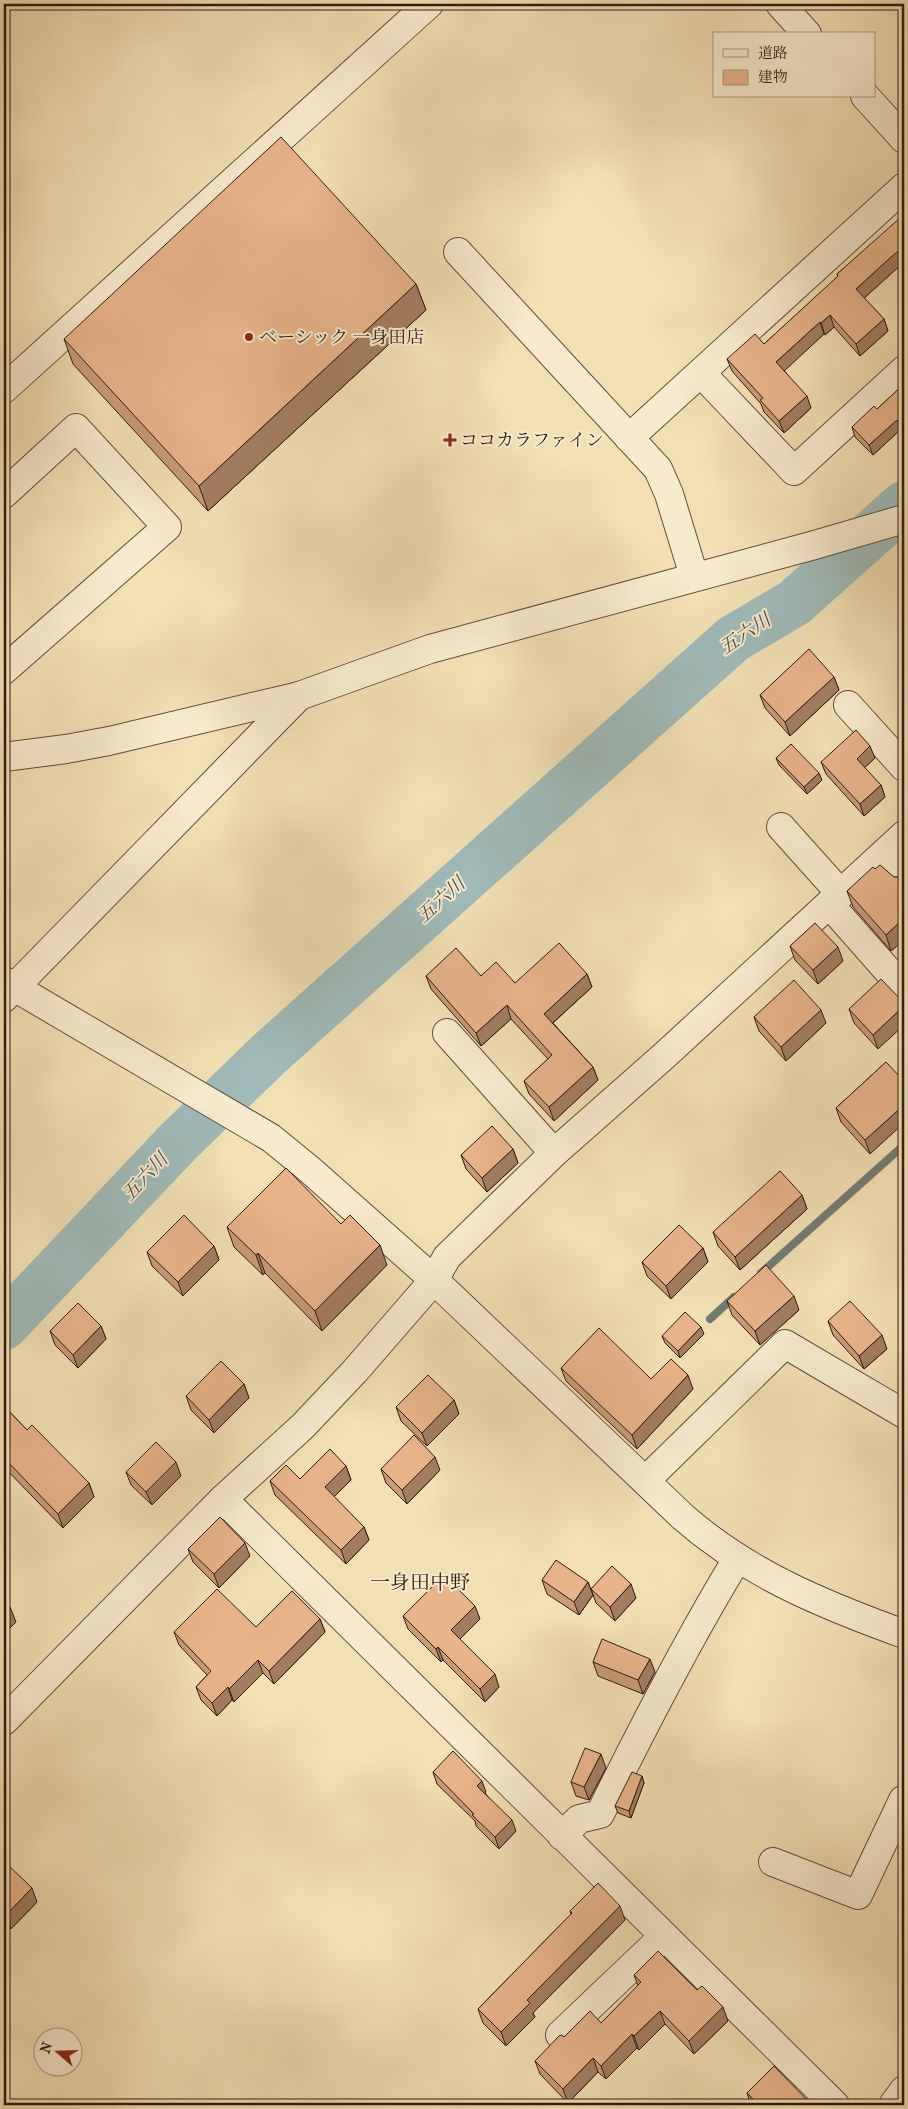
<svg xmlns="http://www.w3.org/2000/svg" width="908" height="2109" font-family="'IM FELL French Canon','Noto Serif JP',serif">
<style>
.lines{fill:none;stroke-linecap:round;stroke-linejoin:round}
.stream{stroke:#737b76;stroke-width:8}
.river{stroke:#9fbab8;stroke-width:48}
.minor-casing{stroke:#604d3c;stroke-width:30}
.tertiary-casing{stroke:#604d3c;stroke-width:30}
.minor{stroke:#f7eace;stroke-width:28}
.tertiary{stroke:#f7eace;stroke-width:28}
.wall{fill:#c89a77;stroke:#301c14}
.shaded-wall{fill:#a37d61;stroke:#301c14}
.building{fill:#e9b38a;stroke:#301c14}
.poi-dot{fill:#8f2418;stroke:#f7eace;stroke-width:2}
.labels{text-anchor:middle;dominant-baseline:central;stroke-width:4;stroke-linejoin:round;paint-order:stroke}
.poi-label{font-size:18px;fill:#301c14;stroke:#f7eace;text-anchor:start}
.water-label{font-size:19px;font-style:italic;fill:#514b45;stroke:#f7eace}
.quarter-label{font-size:20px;fill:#301c14;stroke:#f7eace}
</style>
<rect width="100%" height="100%" fill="#f2dfb4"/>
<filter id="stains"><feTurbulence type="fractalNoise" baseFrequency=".004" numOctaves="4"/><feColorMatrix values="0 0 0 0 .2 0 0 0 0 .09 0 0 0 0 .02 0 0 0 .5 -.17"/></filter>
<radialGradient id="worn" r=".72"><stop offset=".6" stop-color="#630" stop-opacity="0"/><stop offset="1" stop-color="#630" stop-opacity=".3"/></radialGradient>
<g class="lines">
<g class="stream">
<polyline points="761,1273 904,1145"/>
<polyline points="710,1319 734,1297"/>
</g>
<polyline class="river" points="4,1326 178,1142 270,1053 733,639 794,603 904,505"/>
<g class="minor-casing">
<g id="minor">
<polyline points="780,4 807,34"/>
<polyline points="865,96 904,139"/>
<polyline points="458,252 658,469 669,494 694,576"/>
<polyline points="701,373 794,471 904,370"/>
<polyline points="4,389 429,4"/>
<polyline points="629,438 904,187"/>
<polyline points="4,494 76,428 167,527 4,670"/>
<polyline points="848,705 904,767"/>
<polyline points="781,827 841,894"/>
<polyline points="883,855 904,878"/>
<polyline points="830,905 904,989"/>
<path d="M4 981 271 1138 309 1169 434 1280 683 1517C748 1574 824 1605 904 1634"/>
<polyline points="4,998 299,696"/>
<polyline points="447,1033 554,1153"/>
<polyline points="646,1480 785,1344 904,1414"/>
<polyline points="223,1499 835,2105"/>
<polyline points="4,1721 223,1499 303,1426 355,1371 434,1280 447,1257 554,1153 665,1055 904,835"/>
<path d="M562 1836 579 1819 600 1814C643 1727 687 1641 737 1559"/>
<polyline points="773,1862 858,1895 903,1800"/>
<polyline points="560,2035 664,1936"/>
<polyline points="893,2105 904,2090"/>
</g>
</g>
<g class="tertiary-casing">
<polyline id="tertiary" points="4,757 66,749 109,741 299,696 430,649 811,546 904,519"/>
</g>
<use href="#minor" class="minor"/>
<use href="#tertiary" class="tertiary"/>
</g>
<g class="wall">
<polygon points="904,218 904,262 864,298 884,319 888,331 860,356 834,327 825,335 824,334 784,370 811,408 784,433 764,412 761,404 732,371 727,359 764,344 838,277 837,274"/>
<polygon points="416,284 426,310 208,511 73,364 64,339"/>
<polygon points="904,384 904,434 900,430 873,455 855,437 852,427 877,409"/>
<polygon points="834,677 839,690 790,736 765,708 760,695"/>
<polygon points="776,758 822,780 807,794 779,765"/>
<polygon points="875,758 864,768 881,785 885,797 864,816 826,774 821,762"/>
<polygon points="875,869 894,877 902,877 904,876 904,940 891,951 853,907 847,891"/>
<polygon points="790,946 843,961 818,984 795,960"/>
<polygon points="587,974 592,987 553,1023 593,1067 598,1080 554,1121 529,1094 524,1081 548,1059 511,1019 481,1046 431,989 426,976 481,976 515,983"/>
<polygon points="904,1003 878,1049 854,1023 849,1009"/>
<polygon points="754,1017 826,1023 786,1061 759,1031"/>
<polygon points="886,1062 870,1154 841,1122 836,1108"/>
<polygon points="513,1149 518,1163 487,1192 466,1169 461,1155"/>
<polygon points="802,1195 807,1209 740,1270 718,1246 713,1232"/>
<polygon points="341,1224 387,1265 322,1331 265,1273 263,1275 234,1247 227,1227"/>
<polygon points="214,1246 219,1260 183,1296 152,1266 147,1252"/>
<polygon points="703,1248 708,1262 671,1299 647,1276 642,1262"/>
<polygon points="727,1301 799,1310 760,1345 732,1315"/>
<polygon points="828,1321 887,1349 864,1369 833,1335"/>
<polygon points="101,1326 106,1339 78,1368 55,1345 50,1331"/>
<polygon points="704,1334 680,1358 665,1343 662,1336"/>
<polygon points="561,1368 693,1389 637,1449 566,1381"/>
<polygon points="244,1384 249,1398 214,1433 191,1410 186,1396"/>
<polygon points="454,1400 459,1414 427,1446 401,1421 396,1407"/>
<polygon points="4,1406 27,1430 89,1483 94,1497 63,1528 4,1467"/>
<polygon points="346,1466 351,1480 334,1497 364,1527 369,1540 346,1564 275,1495 270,1481 300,1479"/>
<polygon points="381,1469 440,1470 407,1504 386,1483"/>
<polygon points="126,1472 181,1476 152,1505 131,1485"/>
<polygon points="188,1549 250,1556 219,1588 193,1562"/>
<polygon points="542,1580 588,1582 593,1595 579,1615 547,1594"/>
<polygon points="591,1589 636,1598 615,1621 596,1603"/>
<polygon points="403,1616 480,1619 460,1639 499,1687 485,1702 443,1660 441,1662 408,1629"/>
<polygon points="320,1619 325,1632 274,1684 263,1673 234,1702 232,1700 217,1716 201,1700 196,1687 207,1675 179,1645 174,1632 256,1627"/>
<polygon points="593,1662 655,1672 643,1694 598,1676"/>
<polygon points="606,1768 589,1800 576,1796 571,1782"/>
<polygon points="433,1772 486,1792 485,1793 516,1831 499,1849 476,1826 475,1821 437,1784"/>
<polygon points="642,1776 644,1783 631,1818 618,1813 615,1806"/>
<polygon points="4,1865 37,1902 11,1929 8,1926 4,1930"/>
<polygon points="570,1911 625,1920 533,2013 535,2017 506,2046 483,2023 478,2009 571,1914"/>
<polygon points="634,1975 728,2021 694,2054 665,2024 639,2050 637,2048 606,2079 598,2072 568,2103 540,2074 535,2061 564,2037 601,2023 638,1986"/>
<polygon points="747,2093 810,2103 815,2105 751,2105"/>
</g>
<g class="shaded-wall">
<polygon points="904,246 904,262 861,301 856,289 891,257"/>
<polygon points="416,284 426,310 208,511 199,486"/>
<polygon points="830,315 834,327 825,335 821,323"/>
<polygon points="884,319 888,331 860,356 856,344"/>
<polygon points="820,322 824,334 781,374 776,362"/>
<polygon points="807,396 811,408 784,433 779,421"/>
<polygon points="897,420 900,430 873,455 869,445"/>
<polygon points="834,677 839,690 790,736 785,722"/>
<polygon points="870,746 875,758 861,771 857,759"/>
<polygon points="819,773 822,780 807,794 804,787"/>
<polygon points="881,785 885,797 864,816 860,804"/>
<polygon points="904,918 904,940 891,951 886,935"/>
<polygon points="838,947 843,961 818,984 813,970"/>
<polygon points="587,974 592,987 548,1027 544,1014"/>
<polygon points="507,1005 511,1019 481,1046 476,1033"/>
<polygon points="904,1006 904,1025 878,1049 873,1035"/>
<polygon points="821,1010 826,1023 786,1061 781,1047"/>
<polygon points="593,1067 598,1080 554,1121 549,1107"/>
<polygon points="904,1105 904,1123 870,1154 865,1140"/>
<polygon points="513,1149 518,1163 487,1192 482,1178"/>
<polygon points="802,1195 807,1209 740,1270 735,1257"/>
<polygon points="380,1245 387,1265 322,1331 315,1311"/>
<polygon points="214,1246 219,1260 183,1296 178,1282"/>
<polygon points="703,1248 708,1262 671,1299 666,1286"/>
<polygon points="258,1253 265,1273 263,1275 256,1255"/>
<polygon points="794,1296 799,1310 760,1345 755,1331"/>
<polygon points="101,1326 106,1339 78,1368 73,1355"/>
<polygon points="701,1327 704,1334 680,1358 678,1351"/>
<polygon points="882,1335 887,1349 864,1369 859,1356"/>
<polygon points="688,1375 693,1389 637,1449 632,1435"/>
<polygon points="244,1384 249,1398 214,1433 209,1420"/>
<polygon points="454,1400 459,1414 427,1446 422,1433"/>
<polygon points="435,1457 440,1470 407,1504 402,1490"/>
<polygon points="176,1462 181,1476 152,1505 146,1492"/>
<polygon points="346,1466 351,1480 330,1501 325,1487"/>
<polygon points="89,1483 94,1497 63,1528 58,1514"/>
<polygon points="364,1527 369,1540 346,1564 341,1550"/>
<polygon points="245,1543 250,1556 219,1588 214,1574"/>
<polygon points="588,1582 593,1595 579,1615 574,1602"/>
<polygon points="631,1584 636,1598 615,1621 610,1607"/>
<polygon points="475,1606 480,1619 456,1643 451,1630"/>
<polygon points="10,1607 16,1622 4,1634 4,1614"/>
<polygon points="320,1619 325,1632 274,1684 269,1671"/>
<polygon points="438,1647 443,1660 441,1662 436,1649"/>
<polygon points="650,1659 655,1672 643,1694 638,1680"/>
<polygon points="258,1660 263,1673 234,1702 229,1689"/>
<polygon points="495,1674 499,1687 485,1702 480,1689"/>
<polygon points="228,1687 232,1700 217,1716 212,1703"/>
<polygon points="601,1754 606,1768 589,1800 584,1787"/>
<polygon points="642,1776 644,1783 631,1818 629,1811"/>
<polygon points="482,1781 486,1792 481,1797 477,1786"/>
<polygon points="4,1810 8,1822 4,1826"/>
<polygon points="512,1820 516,1831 499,1849 495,1837"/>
<polygon points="32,1888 37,1902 11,1929 6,1915"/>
<polygon points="620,1906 625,1920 533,2013 535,2017 506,2046 501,2032 527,2000"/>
<polygon points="4,1915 8,1926 4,1930"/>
<polygon points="723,2007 728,2021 694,2054 689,2041"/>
<polygon points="660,2011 665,2024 639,2050 634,2036"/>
<polygon points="632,2034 637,2048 606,2079 601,2066"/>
<polygon points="593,2058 598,2072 568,2103 563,2089"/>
</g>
<g class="building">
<polygon points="281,137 416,284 199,486 64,339"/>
<polygon points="901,217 903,219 904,218 904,246 891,257 856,289 884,319 856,344 830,315 821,323 820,322 776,362 807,396 779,421 760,400 763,398 727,359 755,334 764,344 838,276 837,274"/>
<polygon points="904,384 904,424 902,426 897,420 869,445 852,427 874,406 877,409"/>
<polygon points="809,649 834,677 785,722 760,695"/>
<polygon points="856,730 870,746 857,759 881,785 860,804 821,762"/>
<polygon points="791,744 819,773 804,787 776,758"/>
<polygon points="880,865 894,877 902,877 904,876 904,918 886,935 847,891 873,867 875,869"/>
<polygon points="815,923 838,947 813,970 790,946"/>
<polygon points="559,943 587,974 544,1014 593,1067 549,1107 524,1081 552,1055 507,1005 476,1033 426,976 456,948 481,976 496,962 515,983"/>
<polygon points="881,979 904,1003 904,1006 873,1035 849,1009"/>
<polygon points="794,980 821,1010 781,1047 754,1017"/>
<polygon points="886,1062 900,1077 904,1073 904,1105 865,1140 836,1108"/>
<polygon points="492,1126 513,1149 482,1178 461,1155"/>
<polygon points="286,1168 341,1224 350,1215 380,1245 315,1311 258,1253 256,1255 227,1227"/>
<polygon points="780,1171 802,1195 735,1257 713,1232"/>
<polygon points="184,1215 214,1246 178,1282 147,1252"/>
<polygon points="679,1225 703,1248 666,1286 642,1262"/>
<polygon points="766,1265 794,1296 755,1331 727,1301"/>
<polygon points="850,1301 882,1335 859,1356 828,1321"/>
<polygon points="78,1303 101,1326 73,1355 50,1331"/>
<polygon points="685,1312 701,1327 678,1351 662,1336"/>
<polygon points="599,1328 651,1379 671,1359 688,1375 632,1435 561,1368"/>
<polygon points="221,1361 244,1384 209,1420 186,1396"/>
<polygon points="428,1375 454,1400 422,1433 396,1407"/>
<polygon points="4,1406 27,1430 32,1425 89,1483 58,1514 4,1458"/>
<polygon points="414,1435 435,1457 402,1490 381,1469"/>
<polygon points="156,1442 176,1462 146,1492 126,1472"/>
<polygon points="330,1449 346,1466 325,1487 364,1527 341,1550 270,1481 286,1465 300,1479"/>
<polygon points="220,1517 245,1543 214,1574 188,1549"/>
<polygon points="556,1560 588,1582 574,1602 542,1580"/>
<polygon points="612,1566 631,1584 610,1607 591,1589"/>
<polygon points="444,1575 475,1606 451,1630 495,1674 480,1689 438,1647 436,1649 403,1616"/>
<polygon points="217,1589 256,1627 292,1591 320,1619 269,1671 258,1660 229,1689 228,1687 212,1703 196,1687 211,1671 174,1632"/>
<polygon points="4,1601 10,1607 4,1614"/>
<polygon points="602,1639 650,1659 638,1680 593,1662"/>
<polygon points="585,1748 601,1754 584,1787 571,1782"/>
<polygon points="453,1751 482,1781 477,1786 512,1820 495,1837 472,1815 474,1814 433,1772"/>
<polygon points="632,1772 642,1776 629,1811 615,1806"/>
<polygon points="6,1863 32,1888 6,1915 4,1913 4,1865"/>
<polygon points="598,1883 620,1906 527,2000 530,2003 501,2032 478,2009 572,1913 570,1911"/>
<polygon points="658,1951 697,1990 702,1986 723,2007 689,2041 660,2011 634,2036 632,2034 601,2066 593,2058 563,2089 535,2061 559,2036 562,2035 564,2037 590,2011 601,2023 641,1982 634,1975"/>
<polygon points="774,2066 810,2103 812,2102 815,2105 759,2105 747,2093"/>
</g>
<g class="poi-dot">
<circle cx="249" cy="337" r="5"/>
<path d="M447.5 432.5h5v5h5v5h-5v5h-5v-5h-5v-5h5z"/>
</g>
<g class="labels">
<g class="poi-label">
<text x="259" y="337">ベーシック 一身田店</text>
<text x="460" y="440">ココカラファイン</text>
</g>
<g class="water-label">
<text transform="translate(745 634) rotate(-34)">五六川</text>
<text transform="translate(441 900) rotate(-42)">五六川</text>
<text transform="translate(145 1177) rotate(-47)">五六川</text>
</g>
<g class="quarter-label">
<text x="420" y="1582">一身田中野</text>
</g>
</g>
<rect width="908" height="2109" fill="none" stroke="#f2dfb4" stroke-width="20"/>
<rect x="5" y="5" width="898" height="2099" fill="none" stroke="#301c14" stroke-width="2.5"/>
<rect x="10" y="10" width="888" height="2089" fill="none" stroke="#301c14"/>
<rect x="713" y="32" width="162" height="65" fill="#f7eace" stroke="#a79884"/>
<rect x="723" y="49" width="25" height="8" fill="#f7eace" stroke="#a79884"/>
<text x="758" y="58" font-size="15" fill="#301c14">道路</text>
<rect x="723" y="70" width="25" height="15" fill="#e9b38a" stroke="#a79884"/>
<text x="758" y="82" font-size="15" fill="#301c14">建物</text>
<g transform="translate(58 2052) rotate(290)"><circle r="24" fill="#f7eace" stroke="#a79884"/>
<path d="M0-4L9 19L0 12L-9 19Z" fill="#8f2418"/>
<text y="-8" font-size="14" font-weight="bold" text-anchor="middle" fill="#301c14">N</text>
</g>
<rect width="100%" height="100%" filter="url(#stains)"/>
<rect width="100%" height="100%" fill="url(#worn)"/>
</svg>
